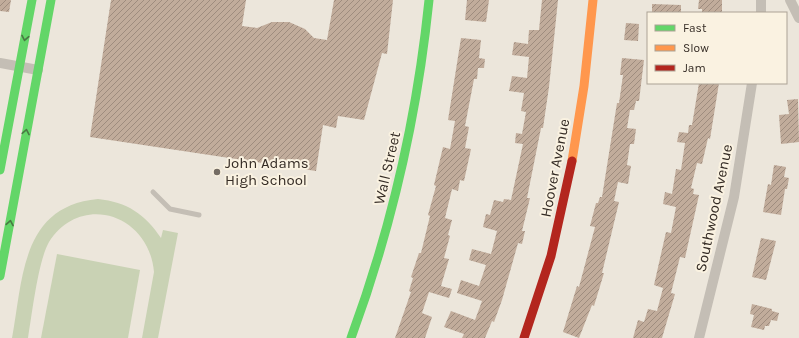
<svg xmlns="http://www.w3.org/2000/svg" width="799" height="338" font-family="Karla,sans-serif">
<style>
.pitch{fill:#c9d2b4}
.building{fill:url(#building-hatch)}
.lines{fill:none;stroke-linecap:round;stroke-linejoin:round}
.lane{stroke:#c4beb5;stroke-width:5}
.street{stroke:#c4beb5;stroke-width:10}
.fast{stroke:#63d668;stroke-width:9}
.slow{stroke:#ff974d;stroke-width:9}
.jam{stroke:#b3261e;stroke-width:9}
.oneway{stroke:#497843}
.poi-dot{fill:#746c64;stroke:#faf2e1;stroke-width:1.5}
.labels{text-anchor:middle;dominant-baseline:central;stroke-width:4;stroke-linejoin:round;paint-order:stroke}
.poi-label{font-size:15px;fill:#342b24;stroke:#faf2e1;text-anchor:start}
.street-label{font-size:15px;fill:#342b24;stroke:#faf2e1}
</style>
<defs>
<pattern id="building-hatch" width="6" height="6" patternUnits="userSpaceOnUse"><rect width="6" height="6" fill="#c1ac9b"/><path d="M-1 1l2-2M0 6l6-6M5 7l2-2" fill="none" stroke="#9e8c7e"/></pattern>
</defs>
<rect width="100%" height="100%" fill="#ece6db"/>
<g class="pitch">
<path d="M98 199C127 202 145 214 161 238L163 230 178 233 158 338H142L154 272C149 214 81 192 49 242 38 261 32 315 28 338H12C23 279 21 206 98 199Z"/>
<polygon points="57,254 140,270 128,338 41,338"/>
</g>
<g class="building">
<polygon points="0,0 11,0 9,12 0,11"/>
<polygon points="111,0 246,0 242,26 257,28 272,22 289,22 305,29 314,38 327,40 334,0 393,0 387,54 382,53 364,120 338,116 336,128 323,125 316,171 90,137"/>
<polygon points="467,0 489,0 486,22 465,20"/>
<polygon points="542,0 558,0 549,87 543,128 541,128 527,198 530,198 522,231 525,231 522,244 518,243 502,300 494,322 492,321 485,338 462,338 464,334 444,327 451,311 475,320 482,301 457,293 461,280 479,286 486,265 469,260 472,249 491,254 497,231 483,227 486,214 490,215 494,200 503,202 504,199 511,200 523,144 515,143 516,133 522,134 526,112 521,111 524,93 509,91 512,76 527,78 529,57 512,55 514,42 528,44 529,30 539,30"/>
<polygon points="699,0 722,0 722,13 702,13 702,9 698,9"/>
<polygon points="652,4 681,5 681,13 652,13"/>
<polygon points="626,23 639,24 638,41 624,40"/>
<polygon points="461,38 481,40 479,58 485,59 484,68 478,68 477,79 474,79 465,126 469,127 465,148 471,149 464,181 460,180 458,191 452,189 445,218 452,220 448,235 450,236 444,258 449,259 441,286 452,289 449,298 429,292 422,313 432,317 425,338 395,338 411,292 409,291 413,278 411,277 419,253 421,253 430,216 428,215 436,186 434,185 443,147 450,149 455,121 448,120"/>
<polygon points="622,58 644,60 639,101 636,101 634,110 630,110 627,128 636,129 634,144 630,144 627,165 631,166 628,184 618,182 614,201 619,202 602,273 604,273 594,306 592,305 579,338 563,332 577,286 579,287 595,227 590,226 596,203 598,203 600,197 602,197 617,103 619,103 623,75 620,75"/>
<polygon points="699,83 719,83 710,139 708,138 702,164 697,163 691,188 694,189 693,194 699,195 685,258 680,257 671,293 675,294 662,338 633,338 638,320 644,322 648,309 657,311 663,288 654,285 666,232 671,233 676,207 663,204 665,192 672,194 676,169 681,170 685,143 677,142 679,132 688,133 689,125 692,125"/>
<polygon points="798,99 799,142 781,144 779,115 789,114 787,100"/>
<polygon points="774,165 786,167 784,177 789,178 787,189 785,189 781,215 763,212 768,184 771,185"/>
<polygon points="761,238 776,241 766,280 752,277"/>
<polygon points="752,304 772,309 772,311 779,313 777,321 771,320 769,326 765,326 764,330 751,327 754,315 750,314"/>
</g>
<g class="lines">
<polyline class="lane" points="153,192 170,209 199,215"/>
<g class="street">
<polyline points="790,0 799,18"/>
<polyline points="761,13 761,0"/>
<polyline points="0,63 38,70"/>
<polyline points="699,338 734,197 752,83"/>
</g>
<g class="fast">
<polyline points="0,170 32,0"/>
<polyline points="0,276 51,0"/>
<path d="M351 338C392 227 417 118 429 0"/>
</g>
<polyline class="slow" points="572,161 584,86 593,0"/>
<polyline class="jam" points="524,338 551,256 572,161"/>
</g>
<defs><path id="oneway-chevron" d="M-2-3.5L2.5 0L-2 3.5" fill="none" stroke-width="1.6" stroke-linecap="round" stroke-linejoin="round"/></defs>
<g class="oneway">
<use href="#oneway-chevron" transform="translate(25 38) rotate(101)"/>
<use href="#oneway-chevron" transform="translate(26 132) rotate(-79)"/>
<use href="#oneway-chevron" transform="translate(10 223) rotate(-80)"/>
</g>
<circle class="poi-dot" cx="217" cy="172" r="4"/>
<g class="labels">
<g class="poi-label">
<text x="225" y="163">John Adams<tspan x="225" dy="17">High School</tspan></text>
</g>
<g class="street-label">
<text transform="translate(387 168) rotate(-77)">Wall Street</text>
<text transform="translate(555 168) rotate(-79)">Hoover Avenue</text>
<text transform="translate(714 208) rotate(-78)">Southwood Avenue</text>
</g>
</g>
<rect x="647" y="12" width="140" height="72" fill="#faf2e1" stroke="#aba295"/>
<rect x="655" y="25" width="20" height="6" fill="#63d668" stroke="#aba295"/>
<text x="683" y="32" font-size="12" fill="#342b24">Fast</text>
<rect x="655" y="45" width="20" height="6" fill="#ff974d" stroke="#aba295"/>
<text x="683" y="52" font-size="12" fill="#342b24">Slow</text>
<rect x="655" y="65" width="20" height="6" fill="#b3261e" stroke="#aba295"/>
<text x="683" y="72" font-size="12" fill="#342b24">Jam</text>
</svg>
